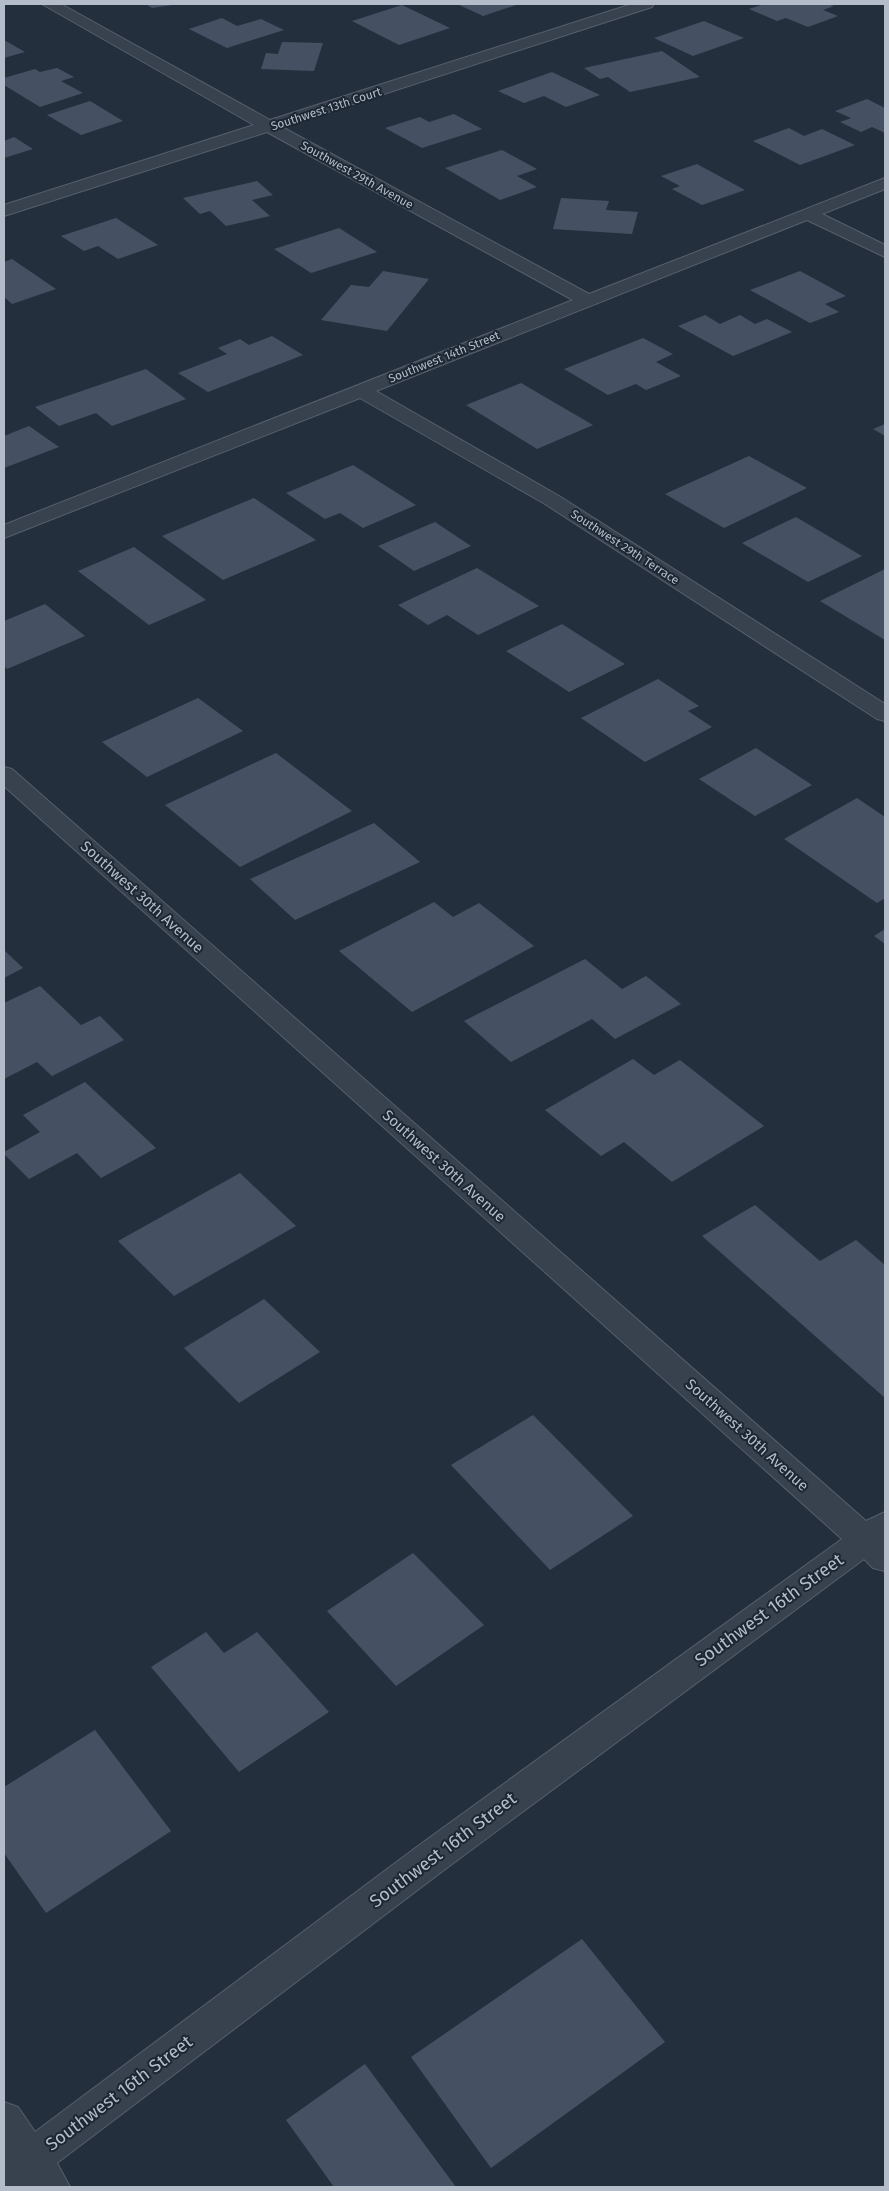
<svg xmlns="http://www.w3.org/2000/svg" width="889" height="2191" font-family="'Fira Sans',sans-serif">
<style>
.building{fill:#455162}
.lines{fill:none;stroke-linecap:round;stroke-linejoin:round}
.minor-casing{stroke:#565f6c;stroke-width:2}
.minor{fill:#38414e;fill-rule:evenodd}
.labels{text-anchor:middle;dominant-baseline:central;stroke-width:4;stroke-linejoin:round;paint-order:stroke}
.far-street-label{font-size:12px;fill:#b4bcc9;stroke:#1d2633}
.street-label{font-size:15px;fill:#b4bcc9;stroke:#1d2633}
.near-street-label{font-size:18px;fill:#b4bcc9;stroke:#1d2633}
</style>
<rect width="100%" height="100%" fill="#242f3e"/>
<g class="building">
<polygon points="146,4 172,4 172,5 152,8"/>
<polygon points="457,4 519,4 483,16"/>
<polygon points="764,4 827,4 834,6 823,10 838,16 808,27 786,18 777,21 749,9"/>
<polygon points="402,5 450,28 399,45 352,21"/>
<polygon points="222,18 237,26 261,19 284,30 227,48 189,29"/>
<polygon points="704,21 744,38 693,56 654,38"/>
<polygon points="4,40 25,52 4,58"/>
<polygon points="282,42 323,43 314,71 261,69 266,53 278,54"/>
<polygon points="662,51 700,77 630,92 608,77 600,79 584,68"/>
<polygon points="57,68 74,77 61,81 83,93 40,107 4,85 4,78 35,69 40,72"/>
<polygon points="552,72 600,95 566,107 544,96 524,103 498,91"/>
<polygon points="867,99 885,108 885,133 872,127 861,132 840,122 851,118 835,111"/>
<polygon points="90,101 123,121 81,135 47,115"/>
<polygon points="454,114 482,129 422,148 385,128 420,117 429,122"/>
<polygon points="789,128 804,136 822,129 855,145 800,165 753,141"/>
<polygon points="14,137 33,149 4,158 4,141"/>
<polygon points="502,150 537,169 517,176 537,187 500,200 445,168"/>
<polygon points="697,164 745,190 702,205 672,189 680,186 661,176"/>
<polygon points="257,181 273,195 252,200 270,216 226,226 210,211 200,214 183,198"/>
<polygon points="561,198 609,201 606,210 638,212 632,234 553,229"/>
<polygon points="116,218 158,245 118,259 98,246 84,251 61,236"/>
<polygon points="339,228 377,252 311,273 274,249"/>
<polygon points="12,259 56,289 12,304 4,297 4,262"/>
<polygon points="383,271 429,279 387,331 321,320 351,285 369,287"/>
<polygon points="800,271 846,296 825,304 839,312 810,323 750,290"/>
<polygon points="705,315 720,324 740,315 755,324 767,319 792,332 733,356 678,326"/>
<polygon points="272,336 303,355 208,392 178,373 227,354 218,348 240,339 249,345"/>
<polygon points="643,338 673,354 656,362 681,376 646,390 636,384 608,395 564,369"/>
<polygon points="146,369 186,399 112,426 96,413 59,426 35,407"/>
<polygon points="521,383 593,425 537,449 466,405"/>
<polygon points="885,424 885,436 873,429"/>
<polygon points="29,426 59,447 4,468 4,436"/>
<polygon points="749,456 807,488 724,528 665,494"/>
<polygon points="353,465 416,505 363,528 340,513 325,519 286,493"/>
<polygon points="254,498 316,540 223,580 162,536"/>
<polygon points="796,517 862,556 808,582 742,543"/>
<polygon points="435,522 471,546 414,571 378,546"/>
<polygon points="134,547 206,600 149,625 78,571"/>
<polygon points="477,568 539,606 478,635 447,615 428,625 398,605"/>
<polygon points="885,569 885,640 820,601"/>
<polygon points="45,604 85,636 7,669 4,666 4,621"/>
<polygon points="562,624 625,664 569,692 506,651"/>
<polygon points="658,679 699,706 688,711 712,727 645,762 581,718"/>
<polygon points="198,698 243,731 147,777 102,742"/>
<polygon points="756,748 812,785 755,816 699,779"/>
<polygon points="276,753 352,811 240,867 165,805"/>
<polygon points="857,798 885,817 885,898 877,903 784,839"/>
<polygon points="374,823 420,862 295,920 250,879"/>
<polygon points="434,902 453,917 479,903 534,946 412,1012 339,951"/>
<polygon points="885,929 885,944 874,936"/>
<polygon points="4,950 23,968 4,978"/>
<polygon points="585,959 622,989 646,976 681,1004 615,1039 592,1019 511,1062 464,1021"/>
<polygon points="40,986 81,1025 100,1016 124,1040 52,1076 37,1062 4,1079 4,1003"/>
<polygon points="633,1059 654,1075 680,1060 764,1126 672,1182 624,1142 601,1156 545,1110"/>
<polygon points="85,1082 156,1148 101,1178 77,1153 29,1179 4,1154 4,1152 40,1132 23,1115"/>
<polygon points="240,1173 296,1226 174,1296 118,1241"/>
<polygon points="755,1205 820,1261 856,1240 885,1265 885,1398 702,1236"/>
<polygon points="264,1299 320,1352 239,1403 184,1348"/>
<polygon points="533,1415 633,1516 550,1570 451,1465"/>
<polygon points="413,1553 484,1625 396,1686 327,1611"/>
<polygon points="206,1632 224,1653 257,1632 329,1712 239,1772 151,1667"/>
<polygon points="95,1730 171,1831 46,1913 4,1853 4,1787"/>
<polygon points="582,1939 665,2042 491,2168 411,2057"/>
<polygon points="365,2064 456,2187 334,2187 286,2120"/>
</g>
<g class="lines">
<g class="minor-casing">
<g id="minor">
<polygon points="42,4 61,4 270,120 632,4 654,4 652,7 282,127 589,294 885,178 885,189 822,214 885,245 885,257 807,220 376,391 559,496 885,704 885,721 877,719 545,504 360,398 4,538 4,525 573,300 267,132 4,216 4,205 254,125"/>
<polygon points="4,767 12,769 866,1521 885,1512 885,1571 873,1568 864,1559 444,1870 57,2163 70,2187 4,2187 4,2102 18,2107 35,2132 418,1846 842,1539 4,786"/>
</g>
</g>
<use href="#minor" class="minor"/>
</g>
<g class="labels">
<g class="far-street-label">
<text transform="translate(326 109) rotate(-18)">Southwest 13th Court</text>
<text transform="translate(357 175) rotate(29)">Southwest 29th Avenue</text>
<text transform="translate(444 357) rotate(-22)">Southwest 14th Street</text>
<text transform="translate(625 547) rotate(33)">Southwest 29th Terrace</text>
</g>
<g class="street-label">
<text transform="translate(142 897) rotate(42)">Southwest 30th Avenue</text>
<text transform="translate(444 1166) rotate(42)">Southwest 30th Avenue</text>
<text transform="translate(747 1435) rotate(42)">Southwest 30th Avenue</text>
</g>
<g class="near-street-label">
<text transform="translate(769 1610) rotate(-36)">Southwest 16th Street</text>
<text transform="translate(443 1850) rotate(-37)">Southwest 16th Street</text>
<text transform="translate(119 2093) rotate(-37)">Southwest 16th Street</text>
</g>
</g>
<rect width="889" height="2191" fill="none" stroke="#b4bcc9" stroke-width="10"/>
</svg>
